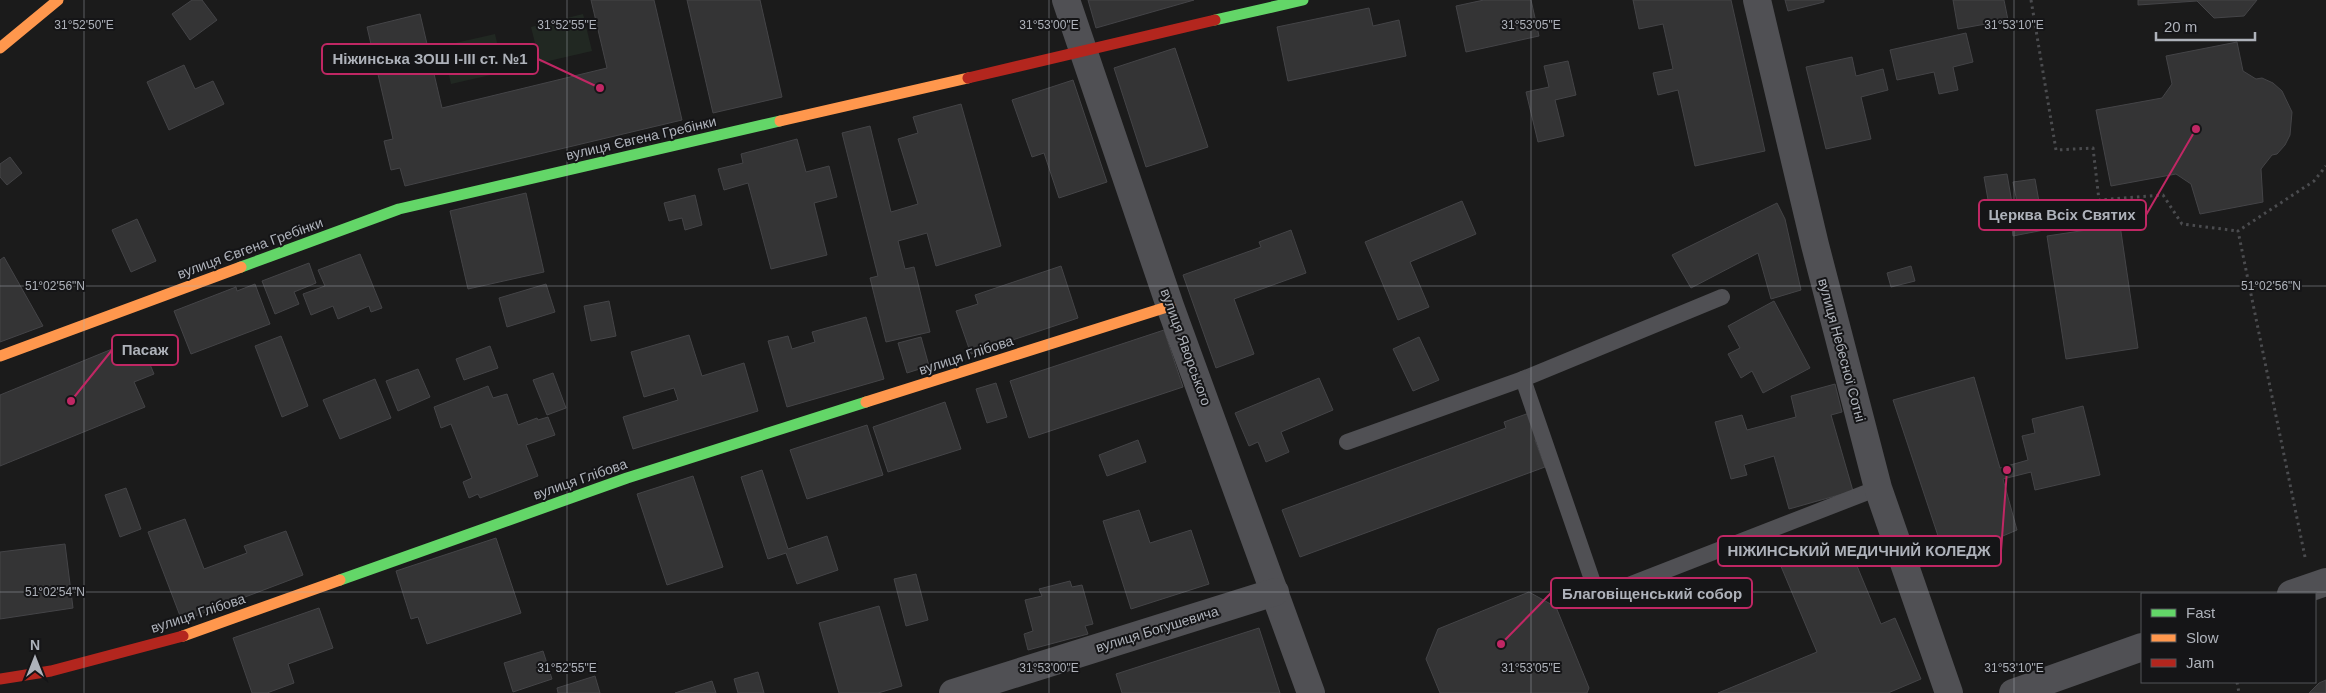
<svg xmlns="http://www.w3.org/2000/svg" width="2326" height="693" font-family="Arial,sans-serif">
<style>
.green{fill:#212822}
.building{fill:#343435;stroke:#444447}
.lines{fill:none;stroke-linecap:round;stroke-linejoin:round}
.path{stroke:#4b4c4f;stroke-width:3;stroke-dasharray:2.5 4;stroke-linecap:butt}
.lane{stroke:#505054;stroke-width:16}
.street{stroke:#505054;stroke-width:28}
.fast{stroke:#63d668;stroke-width:11}
.slow{stroke:#ff974d;stroke-width:11}
.jam{stroke:#b3261e;stroke-width:11}
.ticks{fill:none;stroke:#aeb2ba;stroke-width:1;stroke-opacity:0.45}
.labels{text-anchor:middle;dominant-baseline:central;stroke-width:4;stroke-linejoin:round;paint-order:stroke}
.street-label{font-size:14px;fill:#aeb2ba;stroke:#151517}
.ticks-label{font-size:12px;text-anchor:middle;fill:#aeb2ba;stroke:#151517;stroke-width:4;stroke-linejoin:round;paint-order:stroke}
.leader{fill:none;stroke:#c02764;stroke-width:2}
.callout-dot{fill:#c02764;stroke:#151517;stroke-width:2}
.callout{fill:#151517;stroke:#c02764;stroke-width:2}
.callout-label{font-size:15px;text-anchor:middle;font-weight:bold;fill:#aeb2ba}
</style>
<rect width="100%" height="100%" fill="#1b1b1b"/>
<g class="green">
<polygon points="583,14 592,51 540,63 531,27"/>
<polygon points="495,34 504,72 451,84 442,46"/>
</g>
<g class="building">
<polygon points="192,0 202,0 217,20 190,40 172,14"/>
<polygon points="591,0 654,0 682,120 405,186 400,168 391,170 384,141 393,139 367,27 420,14 442,108 607,68"/>
<polygon points="687,0 760,0 782,97 713,113"/>
<polygon points="1088,0 1194,0 1096,28"/>
<polygon points="1484,0 1531,0 1539,36 1466,52 1456,6"/>
<polygon points="1633,0 1731,0 1765,151 1695,166 1678,90 1658,95 1653,73 1673,69 1663,24 1639,29"/>
<polygon points="1785,0 1824,0 1824,2 1788,11"/>
<polygon points="1953,0 2004,0 2008,20 1958,29"/>
<polygon points="2138,0 2257,0 2244,16 2214,18 2197,1 2138,5"/>
<polygon points="1369,8 1373,26 1399,20 1406,56 1288,81 1277,27"/>
<polygon points="1966,33 1973,62 1953,67 1958,90 1939,94 1934,72 1897,80 1890,50"/>
<polygon points="2237,42 2243,71 2256,79 2262,78 2273,83 2282,91 2292,112 2290,135 2285,145 2277,154 2272,155 2261,169 2263,202 2200,214 2191,184 2176,174 2111,186 2096,110 2162,98 2172,84 2166,56"/>
<polygon points="1175,48 1208,147 1146,167 1114,68"/>
<polygon points="1852,57 1856,76 1883,69 1888,90 1861,97 1871,139 1826,149 1806,67"/>
<polygon points="1568,61 1576,95 1555,100 1564,136 1538,142 1526,92 1549,87 1544,66"/>
<polygon points="184,65 195,89 213,81 224,104 169,130 147,82"/>
<polygon points="1073,80 1107,182 1059,198 1044,153 1032,157 1012,100"/>
<polygon points="961,104 1001,246 936,266 927,233 898,241 905,269 914,267 930,332 886,342 870,278 878,276 842,133 870,126 891,212 918,204 898,139 918,133 913,117"/>
<polygon points="797,139 806,172 829,166 837,197 814,203 827,255 771,269 748,183 724,190 718,169 743,163 741,154"/>
<polygon points="10,157 22,173 7,185 0,177 0,164"/>
<polygon points="2007,174 2012,203 2017,202 2013,182 2035,179 2044,230 2013,236 2009,207 1990,211 1984,177"/>
<polygon points="526,193 544,272 468,289 450,211"/>
<polygon points="695,195 702,225 685,230 682,218 669,221 664,203"/>
<polygon points="1462,201 1476,234 1410,262 1429,307 1398,320 1365,242"/>
<polygon points="1777,203 1785,219 1801,290 1771,299 1758,253 1691,288 1672,255"/>
<polygon points="137,219 156,261 131,272 112,230"/>
<polygon points="2120,225 2138,348 2066,359 2047,236"/>
<polygon points="1291,230 1306,273 1234,299 1254,354 1216,368 1183,275 1261,247 1259,242"/>
<polygon points="360,254 382,308 371,312 369,306 338,319 333,306 311,315 303,294 325,286 318,270"/>
<polygon points="4,257 43,326 0,342 0,260"/>
<polygon points="309,263 316,283 294,292 299,304 275,314 262,281"/>
<polygon points="1061,266 1078,318 971,354 956,311 978,304 975,295"/>
<polygon points="1911,266 1915,281 1891,287 1887,273"/>
<polygon points="255,284 270,324 191,354 174,311 236,287 237,291"/>
<polygon points="546,284 555,312 507,327 499,298"/>
<polygon points="609,301 616,336 591,341 584,306"/>
<polygon points="1774,301 1810,368 1763,393 1752,371 1741,378 1728,354 1740,348 1728,326"/>
<polygon points="866,317 884,379 787,407 768,341 788,336 792,349 815,342 812,332"/>
<polygon points="1164,330 1183,387 1029,438 1010,381"/>
<polygon points="689,335 702,376 744,363 758,411 633,449 623,417 678,400 674,388 644,397 631,352"/>
<polygon points="281,336 308,406 282,417 255,346"/>
<polygon points="921,337 929,366 907,373 898,343"/>
<polygon points="1419,337 1439,380 1413,391 1393,349"/>
<polygon points="139,338 154,374 134,382 145,407 0,466 0,395"/>
<polygon points="490,346 498,368 464,380 456,359"/>
<polygon points="418,369 430,397 398,411 386,381"/>
<polygon points="553,373 566,408 547,415 533,380"/>
<polygon points="1974,377 2000,468 2028,460 2022,436 2035,433 2032,419 2083,406 2100,475 2035,490 2031,472 2003,479 2017,530 1946,560 1893,400"/>
<polygon points="1319,378 1333,410 1281,432 1289,452 1266,462 1258,442 1249,446 1235,413"/>
<polygon points="375,379 391,418 340,439 323,400"/>
<polygon points="996,383 1007,417 987,423 976,389"/>
<polygon points="1835,384 1842,412 1831,415 1853,491 1789,509 1774,456 1744,465 1747,475 1731,479 1715,422 1742,415 1747,430 1796,417 1791,396"/>
<polygon points="488,386 493,398 507,394 518,425 537,418 538,420 548,417 555,435 526,445 538,476 480,498 478,494 469,498 463,482 472,478 451,424 441,428 434,407"/>
<polygon points="945,402 961,449 888,472 873,427"/>
<polygon points="1532,412 1542,438 1535,440 1545,467 1300,557 1282,510 1506,428 1504,422"/>
<polygon points="867,425 883,475 807,499 790,450"/>
<polygon points="1138,440 1146,462 1107,476 1099,455"/>
<polygon points="762,470 788,549 827,536 838,570 797,584 786,553 768,559 741,477"/>
<polygon points="693,476 723,567 667,585 637,494"/>
<polygon points="126,488 141,529 120,537 105,495"/>
<polygon points="1139,510 1150,543 1191,530 1209,584 1131,609 1103,521"/>
<polygon points="185,519 204,569 247,553 244,546 286,531 303,575 182,621 148,532"/>
<polygon points="1845,537 1881,624 1895,618 1921,679 1888,693 1718,693 1817,652 1780,564"/>
<polygon points="496,538 521,613 427,644 418,617 411,619 396,571"/>
<polygon points="65,544 73,608 0,619 0,552"/>
<polygon points="916,574 928,620 906,626 894,579"/>
<polygon points="1070,581 1072,587 1082,585 1093,624 1085,626 1088,634 1028,650 1024,634 1033,631 1025,600 1042,596 1039,589"/>
<polygon points="1529,592 1556,607 1589,688 1587,693 1440,693 1426,659 1438,629"/>
<polygon points="879,606 902,686 878,693 839,693 819,623"/>
<polygon points="319,608 333,648 288,664 294,683 267,693 252,693 233,638"/>
<polygon points="1259,628 1280,693 1122,693 1116,674"/>
<polygon points="543,651 552,679 513,692 504,663"/>
<polygon points="758,672 764,693 738,693 734,679"/>
<polygon points="595,676 600,693 558,693 557,688"/>
<polygon points="2326,680 2326,693 2309,693 2319,683"/>
<polygon points="712,681 716,693 675,693"/>
</g>
<g class="lines">
<g class="path">
<polyline points="2031,0 2056,150 2093,148 2099,200 2163,195 2182,224 2238,231"/>
<polyline points="2305,557 2238,231 2314,181 2326,166"/>
<polyline points="2237,682 2239,693"/>
</g>
<g class="lane">
<polyline points="1523,379 1722,297"/>
<polyline points="1347,442 1523,379 1598,597 1878,488"/>
</g>
<g class="street">
<polyline points="1066,0 1170,306 1311,693"/>
<polyline points="1757,0 1815,245 1878,488 1949,693"/>
<polyline points="2291,594 2326,582"/>
<polyline points="953,693 1275,592"/>
<polyline points="2013,693 2142,647"/>
</g>
<g class="fast">
<polyline points="1215,20 1303,0"/>
<polyline points="241,267 399,209 780,121"/>
<polyline points="340,580 627,478 866,402"/>
</g>
<g class="slow">
<polyline points="0,48 58,0"/>
<polyline points="780,121 968,78"/>
<polyline points="0,356 241,267"/>
<polyline points="866,402 1170,306"/>
<polyline points="183,636 340,580"/>
</g>
<g class="jam">
<polyline points="968,78 1215,20"/>
<polyline points="0,679 51,671 183,636"/>
</g>
</g>
<path class="ticks" d="M84 0V693M567 0V693M1049 0V693M1531 0V693M2014 0V693M0 286H2326M0 592H2326"/>
<g class="labels">
<g class="street-label">
<text transform="translate(641 138) rotate(-13)">вулиця Євгена Гребінки</text>
<text transform="translate(250 248) rotate(-20)">вулиця Євгена Гребінки</text>
<text transform="translate(1186 347) rotate(70)">вулиця Яворського</text>
<text transform="translate(1842 350) rotate(75)">вулиця Небесної Сотні</text>
<text transform="translate(966 355) rotate(-18)">вулиця Глібова</text>
<text transform="translate(580 479) rotate(-19)">вулиця Глібова</text>
<text transform="translate(198 613) rotate(-18)">вулиця Глібова</text>
<text transform="translate(1157 629) rotate(-17)">вулиця Богушевича</text>
</g>
</g>
<g class="ticks-label">
<text x="84" y="29">31°52'50"E</text>
<text x="567" y="29">31°52'55"E</text>
<text x="1049" y="29">31°53'00"E</text>
<text x="1531" y="29">31°53'05"E</text>
<text x="2014" y="29">31°53'10"E</text>
<text x="55" y="290">51°02'56"N</text>
<text x="2271" y="290">51°02'56"N</text>
<text x="55" y="596">51°02'54"N</text>
<text x="567" y="672">31°52'55"E</text>
<text x="1049" y="672">31°53'00"E</text>
<text x="1531" y="672">31°53'05"E</text>
<text x="2014" y="672">31°53'10"E</text>
</g>
<path class="leader" d="M600 88L538 59M2196 129L2146 215M71 401L112 350M2007 470L2001 551M1501 644L1551 593"/>
<g class="callout-dot">
<circle cx="600" cy="88" r="5"/>
<circle cx="2196" cy="129" r="5"/>
<circle cx="71" cy="401" r="5"/>
<circle cx="2007" cy="470" r="5"/>
<circle cx="1501" cy="644" r="5"/>
</g>
<g class="callout">
<rect x="322" y="44" width="216" height="30" rx="5"/>
<rect x="1979" y="200" width="167" height="30" rx="5"/>
<rect x="112" y="335" width="66" height="30" rx="5"/>
<rect x="1718" y="536" width="283" height="30" rx="5"/>
<rect x="1551" y="578" width="201" height="30" rx="5"/>
</g>
<g class="callout-label">
<text x="430" y="64">Ніжинська ЗОШ І-ІІІ ст. №1</text>
<text x="2062" y="220">Церква Всіх Святих</text>
<text x="145" y="355">Пасаж</text>
<text x="1859" y="556">НІЖИНСЬКИЙ МЕДИЧНИЙ КОЛЕДЖ</text>
<text x="1652" y="599">Благовіщенський собор</text>
</g>
<rect x="2141" y="593" width="175" height="90" fill="#151517" stroke="#525458"/>
<rect x="2151" y="609" width="25" height="8" fill="#63d668" stroke="#525458"/>
<text x="2186" y="618" font-size="15" fill="#aeb2ba">Fast</text>
<rect x="2151" y="634" width="25" height="8" fill="#ff974d" stroke="#525458"/>
<text x="2186" y="643" font-size="15" fill="#aeb2ba">Slow</text>
<rect x="2151" y="659" width="25" height="8" fill="#b3261e" stroke="#525458"/>
<text x="2186" y="668" font-size="15" fill="#aeb2ba">Jam</text>
<g transform="translate(35 658)" stroke="#151517" stroke-width="4" paint-order="stroke">
<path d="M0-4L9 19L0 12L-9 19Z" fill="#aeb2ba"/>
<text y="-8" font-size="14" font-weight="bold" text-anchor="middle" fill="#aeb2ba">N</text>
</g>
<path d="M2156 32v8h99v-8" fill="none" stroke="#aeb2ba" stroke-width="2.5"/>
<text x="2164" y="32" font-size="15" fill="#aeb2ba" stroke="#151517" stroke-width="4" paint-order="stroke">20 m</text>
</svg>
